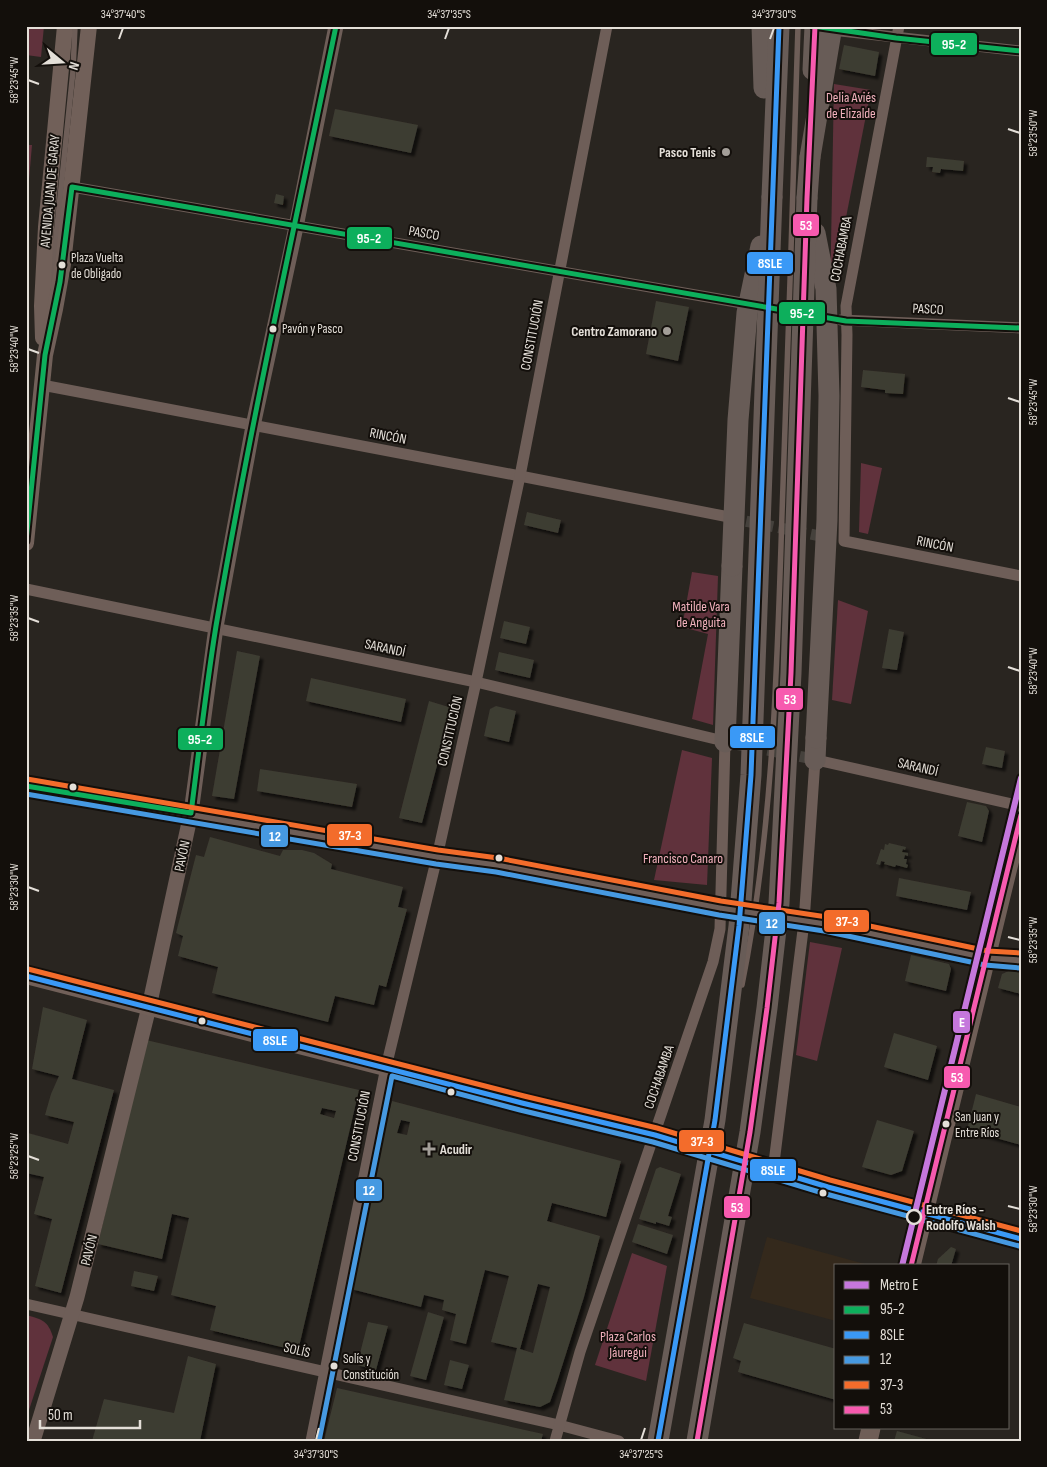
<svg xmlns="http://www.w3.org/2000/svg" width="1047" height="1467" font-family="'Sofia Sans Condensed',sans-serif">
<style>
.built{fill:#34291c}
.green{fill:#60323c}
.building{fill:#3e3c32;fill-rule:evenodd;filter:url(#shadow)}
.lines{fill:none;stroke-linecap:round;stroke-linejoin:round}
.minor-tunnel{stroke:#45413c;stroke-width:11;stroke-dasharray:11 5.5;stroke-linecap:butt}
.secondary-tunnel{stroke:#45413c;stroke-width:16;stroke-dasharray:16 8;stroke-linecap:butt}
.service{stroke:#6e5e58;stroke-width:5.5}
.minor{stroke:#6e5e58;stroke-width:11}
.tertiary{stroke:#6e5e58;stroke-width:15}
.secondary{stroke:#716059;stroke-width:16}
.primary{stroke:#6f5e57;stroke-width:19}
.motorway{stroke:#685c57;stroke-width:21}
.service-bridge{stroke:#6e5e58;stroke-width:5.5}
.motorway-bridge{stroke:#685c57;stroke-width:21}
.bus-1-casing{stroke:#130f0b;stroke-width:9}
.bus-2-casing{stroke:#130f0b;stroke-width:9}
.bus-3-casing{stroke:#130f0b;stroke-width:9}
.bus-4-casing{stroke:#130f0b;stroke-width:9}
.bus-5-casing{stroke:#130f0b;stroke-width:9}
.bus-1{stroke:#0daf5c;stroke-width:5}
.bus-2{stroke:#3a99f6;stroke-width:5}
.bus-3{stroke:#4699e1;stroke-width:5}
.bus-4{stroke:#f36c2b;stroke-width:5}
.bus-5{stroke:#f75aaf;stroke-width:5}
.metro-1-casing{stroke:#130f0b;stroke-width:10}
.metro-1{stroke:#c577dc;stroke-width:6}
.ticks{fill:none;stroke:#e4dfd8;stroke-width:2}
.poi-dot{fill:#a39e98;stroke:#130f0b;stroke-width:2}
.bus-dot{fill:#e4dfd8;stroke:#130f0b;stroke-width:2}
.stop-dot{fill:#130f0b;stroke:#e4dfd8;stroke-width:2.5}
.labels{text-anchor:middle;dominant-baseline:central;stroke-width:4;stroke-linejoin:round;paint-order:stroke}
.bus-label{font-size:13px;fill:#e4dfd8;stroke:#130f0b;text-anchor:start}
.park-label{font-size:14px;fill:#f2b1bd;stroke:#130f0b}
.poi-label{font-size:14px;font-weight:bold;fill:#e4dfd8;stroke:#130f0b;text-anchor:end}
.street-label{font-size:14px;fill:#e4dfd8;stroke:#130f0b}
.stop-label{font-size:14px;font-weight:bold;fill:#e4dfd8;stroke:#130f0b;text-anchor:start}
.line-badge{stroke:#130f0b;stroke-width:2}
.badge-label{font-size:14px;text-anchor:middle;font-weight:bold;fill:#fff}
.neatline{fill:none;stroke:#e4dfd8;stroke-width:2}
.ticks-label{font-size:12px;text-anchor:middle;fill:#e4dfd8}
</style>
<defs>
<filter id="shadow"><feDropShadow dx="3.5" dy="3.5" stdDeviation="1" flood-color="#0009"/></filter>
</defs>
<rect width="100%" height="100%" fill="#292520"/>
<polygon class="built" points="767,1237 872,1266 836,1266 836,1321 750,1298"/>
<g class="green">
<polygon points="26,26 44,26 41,57 26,55"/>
<polygon points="834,84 871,90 830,299"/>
<polygon points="26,145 32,145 26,214"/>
<polygon points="861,463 882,468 868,534 859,532"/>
<polygon points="692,572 718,576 713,725 692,719 708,634 682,627"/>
<polygon points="838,600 868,611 851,704 832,700"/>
<polygon points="682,750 712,758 707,885 654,880"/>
<polygon points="810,942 842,948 817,1061 796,1055"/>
<polygon points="632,1253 667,1266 646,1381 595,1365"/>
<path d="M26 1315C42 1319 48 1321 53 1337L26 1419Z"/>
</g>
<g class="building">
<polygon points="844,45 879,52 875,76 839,69"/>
<polygon points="335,109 418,125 411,153 329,136"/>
<polygon points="927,157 964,161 963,171 941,169 940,173 932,172 933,167 926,167"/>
<polygon points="276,194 284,196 283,205 274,203"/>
<polygon points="656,301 689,307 678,361 646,354"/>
<polygon points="863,370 905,374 903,394 885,393 885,390 861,387"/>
<polygon points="527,512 561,520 558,533 524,525"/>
<polygon points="504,621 530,627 526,644 500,638"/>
<polygon points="889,629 904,632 897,670 882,668"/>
<polygon points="237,651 260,656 234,799 212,796"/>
<polygon points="499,652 534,660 530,678 495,670"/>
<polygon points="311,678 406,699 401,722 306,701"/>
<polygon points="429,701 452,708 422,823 399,818"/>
<polygon points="496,706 516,711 509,742 484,736 490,709"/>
<polygon points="986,747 1005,751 1002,768 982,764"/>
<polygon points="260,769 357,784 352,807 257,791"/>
<polygon points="967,802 986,806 989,811 982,842 958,836"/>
<polygon points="210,837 280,856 283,850 302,850 314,853 332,864 331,869 403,887 398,907 407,909 386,987 379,985 374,1005 335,996 328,1022 212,993 218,967 178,956 183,936 176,933 196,855 204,857"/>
<polygon points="889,843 906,847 905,850 903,849 902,852 908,853 908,856 905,855 904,859 907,859 906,864 908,865 907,868 896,865 895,867 884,864 885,862 881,861 880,865 876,864 881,849 884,850 885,844 888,845"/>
<polygon points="899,878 971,892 967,910 896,896"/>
<polygon points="911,955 949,964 951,969 946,991 905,981"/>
<polygon points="1013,969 1021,971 1021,994 998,988 1002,974"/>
<polygon points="43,1007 87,1020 72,1079 114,1090 61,1293 35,1286 52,1219 34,1214 44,1177 26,1173 26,1139 28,1133 68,1144 74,1122 45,1115 51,1094 59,1076 32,1069"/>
<polygon points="894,1033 937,1046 928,1080 884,1067"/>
<path d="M146 1040 359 1090 298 1351 210 1330 216 1306 171 1295 189 1218 172 1214 162 1259 98 1244ZM322 1108 336 1111 334 1118 320 1114Z"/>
<polygon points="976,1094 1021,1107 1021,1145 967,1130"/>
<path d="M392 1101 621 1161 606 1217 552 1203 547 1221 600 1236 584 1297 557 1382 550 1402 540 1407 504 1400 517 1348 491 1342 509 1276 485 1270 466 1344 450 1340 456 1314 442 1310 444 1300 424 1295 421 1307 351 1289 364 1237 376 1164ZM401 1120 410 1122 407 1135 397 1133ZM538 1284 550 1287 533 1353 520 1349Z"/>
<polygon points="877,1120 914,1131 902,1171 891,1175 862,1167"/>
<polygon points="660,1167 681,1174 668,1216 672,1217 669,1226 656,1222 656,1224 639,1219 656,1169"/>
<polygon points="638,1224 673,1235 667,1254 632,1242"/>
<polygon points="951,1247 956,1249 951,1266 936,1266 938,1259"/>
<polygon points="134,1271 158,1276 154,1291 131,1286"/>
<polygon points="428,1312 444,1317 426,1380 410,1376"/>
<polygon points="368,1322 388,1326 376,1370 357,1365"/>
<polygon points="744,1323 836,1349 836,1400 738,1372 741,1361 733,1358"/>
<polygon points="188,1356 216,1364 200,1441 92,1441 104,1399 174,1413"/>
<polygon points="450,1360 469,1365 462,1389 444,1385"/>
<polygon points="337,1388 543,1434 541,1441 324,1441"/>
<polygon points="897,1431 930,1440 930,1441 894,1441"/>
</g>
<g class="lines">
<g class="minor-tunnel">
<polyline points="764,307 829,318"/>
<polyline points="730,518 830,538"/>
<polyline points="735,744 808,758"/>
</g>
<polyline class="secondary-tunnel" points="699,1149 755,1166"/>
<polyline class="service" points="51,286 73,71 75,26"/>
<g class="minor">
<polyline points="899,26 846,306 847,335 844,541 1021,576"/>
<polyline points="841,31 1021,51"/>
<polyline points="72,187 742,303"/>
<polyline points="841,320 1021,328"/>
<polyline points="42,385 520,476 729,517"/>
<polyline points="26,589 476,682 728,742"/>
<polyline points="812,759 1021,806"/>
<polyline points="773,1171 804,922 815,760"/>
<polyline points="26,1304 559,1425 619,1441"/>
<polyline points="311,1441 386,1067 437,857 476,682 520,476 607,26"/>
<polyline points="555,1441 580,1352 713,962 720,929 725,742"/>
</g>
<g class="tertiary">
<polyline points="26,786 437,857 497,865 720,908 825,924 987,958 1021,961"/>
<polyline points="33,1441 77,1297 149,1007 191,813 216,627 253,426 296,227 336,26"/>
</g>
<g class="secondary">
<polyline points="43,338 42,306 46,227 65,26"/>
<polyline points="26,543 45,355 55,309 63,264 89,26"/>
<polyline points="26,976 522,1103 655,1135 692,1147"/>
<path d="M762 1168C848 1193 935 1214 1021 1239"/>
</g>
<g class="primary">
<polyline points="911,1266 1021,814"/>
<polyline points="868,1441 871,1428"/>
</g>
<g class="motorway">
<polyline points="762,26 764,88"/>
<polyline points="772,197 779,26"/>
<polyline points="807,198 810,157"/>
<polyline points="725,742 732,566"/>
<polyline points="815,760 816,738"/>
</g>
<path class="service-bridge" d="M742 985C773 831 777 671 782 514 788 351 793 189 798 26"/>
<g class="motorway-bridge">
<polyline points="813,70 815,26"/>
<polyline points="810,157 832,26"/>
<polyline points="815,233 826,289 829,396 827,520 816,738"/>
<polyline points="732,566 738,420 747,313 761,246"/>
<polyline points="658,1441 715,1120 739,926 751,775 772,197"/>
<polyline points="697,1441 750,1132 767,1008 779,903 791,673 807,198"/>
</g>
<g class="bus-1-casing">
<g id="bus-1">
<polyline points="813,26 896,38 1021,51"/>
<polyline points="26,541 45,355 60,282 72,187 846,321 1021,328"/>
<path d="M26 786 191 813C199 751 206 688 216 626 250 425 295 226 336 26"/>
</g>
</g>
<g class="bus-2-casing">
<g id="bus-2">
<polyline points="26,976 522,1103 655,1135 828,1187 1021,1239"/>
<polyline points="658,1441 715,1120 739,926 751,775 779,26"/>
</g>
</g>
<g class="bus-3-casing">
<g id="bus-3">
<polyline points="26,794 436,864 496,872 719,915 824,931 985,965 1020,968"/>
<polyline points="319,1441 392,1076 520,1110 653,1142 826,1194 1019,1246"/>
</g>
</g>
<g class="bus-4-casing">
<g id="bus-4">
<polyline points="27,779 438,850 498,858 721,901 827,917 988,951 1021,953"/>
<polyline points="28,969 524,1096 657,1128 830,1180 1021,1231"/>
</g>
</g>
<g class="bus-5-casing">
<g id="bus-5">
<polyline points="911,1266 1021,815"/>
<polyline points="697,1441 750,1132 767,1008 779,903 791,673 807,198 815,26"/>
</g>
</g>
<use href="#bus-1" class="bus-1"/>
<use href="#bus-2" class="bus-2"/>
<use href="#bus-3" class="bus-3"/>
<use href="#bus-4" class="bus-4"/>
<use href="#bus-5" class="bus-5"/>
<g class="metro-1-casing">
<polyline id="metro-1" points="902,1266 1021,778"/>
</g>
<use href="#metro-1" class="metro-1"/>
</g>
<path class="ticks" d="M119 39 123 28M445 39 449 28M770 39 774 28M28 80 39 84M1008 129 1020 133M28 349 39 353M1008 398 1020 402M28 618 39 622M1008 667 1020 671M28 887 39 891M1008 937 1020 940M28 1156 39 1160M1008 1206 1020 1209M316 1440 319 1428M641 1440 645 1428"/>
<g class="poi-dot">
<circle cx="726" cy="152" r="5"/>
<circle cx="667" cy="331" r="5"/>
<path d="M426.5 1141.5h5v5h5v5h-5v5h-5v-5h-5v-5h5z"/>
</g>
<g class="bus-dot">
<circle cx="62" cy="265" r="4.5"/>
<circle cx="273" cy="329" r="4.5"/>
<circle cx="73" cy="787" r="4.5"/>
<circle cx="499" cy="858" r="4.5"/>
<circle cx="202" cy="1021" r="4.5"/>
<circle cx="451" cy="1092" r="4.5"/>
<circle cx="946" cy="1124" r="4.5"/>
<circle cx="823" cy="1193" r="4.5"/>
<circle cx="334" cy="1366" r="4.5"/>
</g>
<circle class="stop-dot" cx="914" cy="1217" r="7"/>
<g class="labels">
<g class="bus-label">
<text x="71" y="258">Plaza Vuelta<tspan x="71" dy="16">de Obligado</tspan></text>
<text x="282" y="329">Pavón y Pasco</text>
<text x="955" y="1117">San Juan y<tspan x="955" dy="16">Entre Ríos</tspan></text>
<text x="343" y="1359">Solís y<tspan x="343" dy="16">Constitución</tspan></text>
</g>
<g class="park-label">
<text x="851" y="97">Delia Aviés<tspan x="851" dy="16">de Elizalde</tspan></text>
<text x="701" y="606">Matilde Vara<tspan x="701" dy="16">de Anguita</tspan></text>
<text x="683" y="858">Francisco Canaro</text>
<text x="628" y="1336">Plaza Carlos<tspan x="628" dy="16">Jáuregui</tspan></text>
</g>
<g class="poi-label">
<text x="716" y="152">Pasco Tenis</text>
<text x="657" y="331">Centro Zamorano</text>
<text x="440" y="1149" text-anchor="start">Acudir</text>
</g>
<g class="street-label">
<text transform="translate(50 191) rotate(-85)">AVENIDA JUAN DE GARAY</text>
<text transform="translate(424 233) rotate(10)">PASCO</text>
<text transform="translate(841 249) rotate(-79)">COCHABAMBA</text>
<text transform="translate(928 309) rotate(3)">PASCO</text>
<text transform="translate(532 335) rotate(-79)">CONSTITUCIÓN</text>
<text transform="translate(388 436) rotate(11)">RINCÓN</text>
<text transform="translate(935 544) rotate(11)">RINCÓN</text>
<text transform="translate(385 648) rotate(12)">SARANDÍ</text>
<text transform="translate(450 731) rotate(-77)">CONSTITUCIÓN</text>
<text transform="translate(918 767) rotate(13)">SARANDÍ</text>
<text transform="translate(182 856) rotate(-78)">PAVÓN</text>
<text transform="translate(659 1077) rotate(-71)">COCHABAMBA</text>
<text transform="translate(359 1126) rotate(-79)">CONSTITUCIÓN</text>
<text transform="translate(89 1250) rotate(-76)">PAVÓN</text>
<text transform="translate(297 1350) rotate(13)">SOLÍS</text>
</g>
<g class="stop-label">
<text x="926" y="1209">Entre Ríos -<tspan x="926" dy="16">Rodolfo Walsh</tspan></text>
</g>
</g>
<g class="line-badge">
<rect x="930" y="32" width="48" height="24" rx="5" fill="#0daf5c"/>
<rect x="792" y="213" width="28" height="24" rx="5" fill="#f75aaf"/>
<rect x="346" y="226" width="47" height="24" rx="5" fill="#0daf5c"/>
<rect x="746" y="251" width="48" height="24" rx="5" fill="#3a99f6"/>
<rect x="778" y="301" width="48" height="24" rx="5" fill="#0daf5c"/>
<rect x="775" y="687" width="29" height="24" rx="5" fill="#f75aaf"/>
<rect x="729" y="725" width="47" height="24" rx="5" fill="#3a99f6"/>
<rect x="177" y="727" width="47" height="24" rx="5" fill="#0daf5c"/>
<rect x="326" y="823" width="47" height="24" rx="5" fill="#f36c2b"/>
<rect x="260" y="824" width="29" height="24" rx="5" fill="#4699e1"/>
<rect x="823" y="909" width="47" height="24" rx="5" fill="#f36c2b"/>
<rect x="758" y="911" width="28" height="24" rx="5" fill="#4699e1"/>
<rect x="952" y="1010" width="19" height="24" rx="5" fill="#c577dc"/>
<rect x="252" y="1028" width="47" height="24" rx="5" fill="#3a99f6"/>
<rect x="943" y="1065" width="28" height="24" rx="5" fill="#f75aaf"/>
<rect x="678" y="1129" width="47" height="24" rx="5" fill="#f36c2b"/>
<rect x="749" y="1158" width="48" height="24" rx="5" fill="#3a99f6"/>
<rect x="355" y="1178" width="28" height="24" rx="5" fill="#4699e1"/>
<rect x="723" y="1195" width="28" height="24" rx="5" fill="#f75aaf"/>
</g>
<g class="badge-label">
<text x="954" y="49">95-2</text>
<text x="806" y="230">53</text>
<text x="369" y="243">95-2</text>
<text x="770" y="268">8SLE</text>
<text x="802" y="318">95-2</text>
<text x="790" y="704">53</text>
<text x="752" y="742">8SLE</text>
<text x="200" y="744">95-2</text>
<text x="350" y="840">37-3</text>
<text x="275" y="841">12</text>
<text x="847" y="926">37-3</text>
<text x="772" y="928">12</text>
<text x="962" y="1027">E</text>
<text x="275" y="1045">8SLE</text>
<text x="957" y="1082">53</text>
<text x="702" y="1146">37-3</text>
<text x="773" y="1175">8SLE</text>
<text x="369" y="1195">12</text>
<text x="737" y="1212">53</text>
</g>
<rect width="1047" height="1467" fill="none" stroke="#130f0b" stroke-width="55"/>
<rect x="834" y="1264" width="175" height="165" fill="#130f0b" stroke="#67625d"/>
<rect x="844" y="1281" width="25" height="8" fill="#c577dc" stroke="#67625d"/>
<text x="880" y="1290" font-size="15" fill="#e4dfd8">Metro E</text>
<rect x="844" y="1306" width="25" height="8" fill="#0daf5c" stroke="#67625d"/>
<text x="880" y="1314" font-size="15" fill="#e4dfd8">95-2</text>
<rect x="844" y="1331" width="25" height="8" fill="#3a99f6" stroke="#67625d"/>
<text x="880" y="1340" font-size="15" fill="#e4dfd8">8SLE</text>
<rect x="844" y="1356" width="25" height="8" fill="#4699e1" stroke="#67625d"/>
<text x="880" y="1364" font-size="15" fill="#e4dfd8">12</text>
<rect x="844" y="1381" width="25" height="8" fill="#f36c2b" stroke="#67625d"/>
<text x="880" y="1390" font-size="15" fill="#e4dfd8">37-3</text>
<rect x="844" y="1406" width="25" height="8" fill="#f75aaf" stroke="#67625d"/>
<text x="880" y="1414" font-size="15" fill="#e4dfd8">53</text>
<g transform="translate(62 62) rotate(108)" stroke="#130f0b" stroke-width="4" paint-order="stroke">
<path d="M0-4L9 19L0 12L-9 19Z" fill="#e4dfd8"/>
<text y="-8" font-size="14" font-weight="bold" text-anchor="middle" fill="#e4dfd8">N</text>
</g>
<path d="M40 1420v8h100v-8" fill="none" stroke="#e4dfd8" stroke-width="2.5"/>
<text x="48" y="1420" font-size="15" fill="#e4dfd8" stroke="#130f0b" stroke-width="4" paint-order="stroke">50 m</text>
<rect x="28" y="28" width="992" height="1412" class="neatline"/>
<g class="ticks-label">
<text x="123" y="18">34°37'40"S</text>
<text x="449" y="18">34°37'35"S</text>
<text x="774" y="18">34°37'30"S</text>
<text transform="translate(14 80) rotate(-90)" y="4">58°23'45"W</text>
<text transform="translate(1033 133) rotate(-90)" y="4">58°23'50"W</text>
<text transform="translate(14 349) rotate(-90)" y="4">58°23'40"W</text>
<text transform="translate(1033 402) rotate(-90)" y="4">58°23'45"W</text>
<text transform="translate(14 618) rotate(-90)" y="4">58°23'35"W</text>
<text transform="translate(1033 671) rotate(-90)" y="4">58°23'40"W</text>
<text transform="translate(14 887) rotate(-90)" y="4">58°23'30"W</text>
<text transform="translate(1033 940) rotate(-90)" y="4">58°23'35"W</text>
<text transform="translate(14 1156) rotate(-90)" y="4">58°23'25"W</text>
<text transform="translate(1033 1209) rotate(-90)" y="4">58°23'30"W</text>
<text x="316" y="1458">34°37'30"S</text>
<text x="641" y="1458">34°37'25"S</text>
</g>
</svg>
